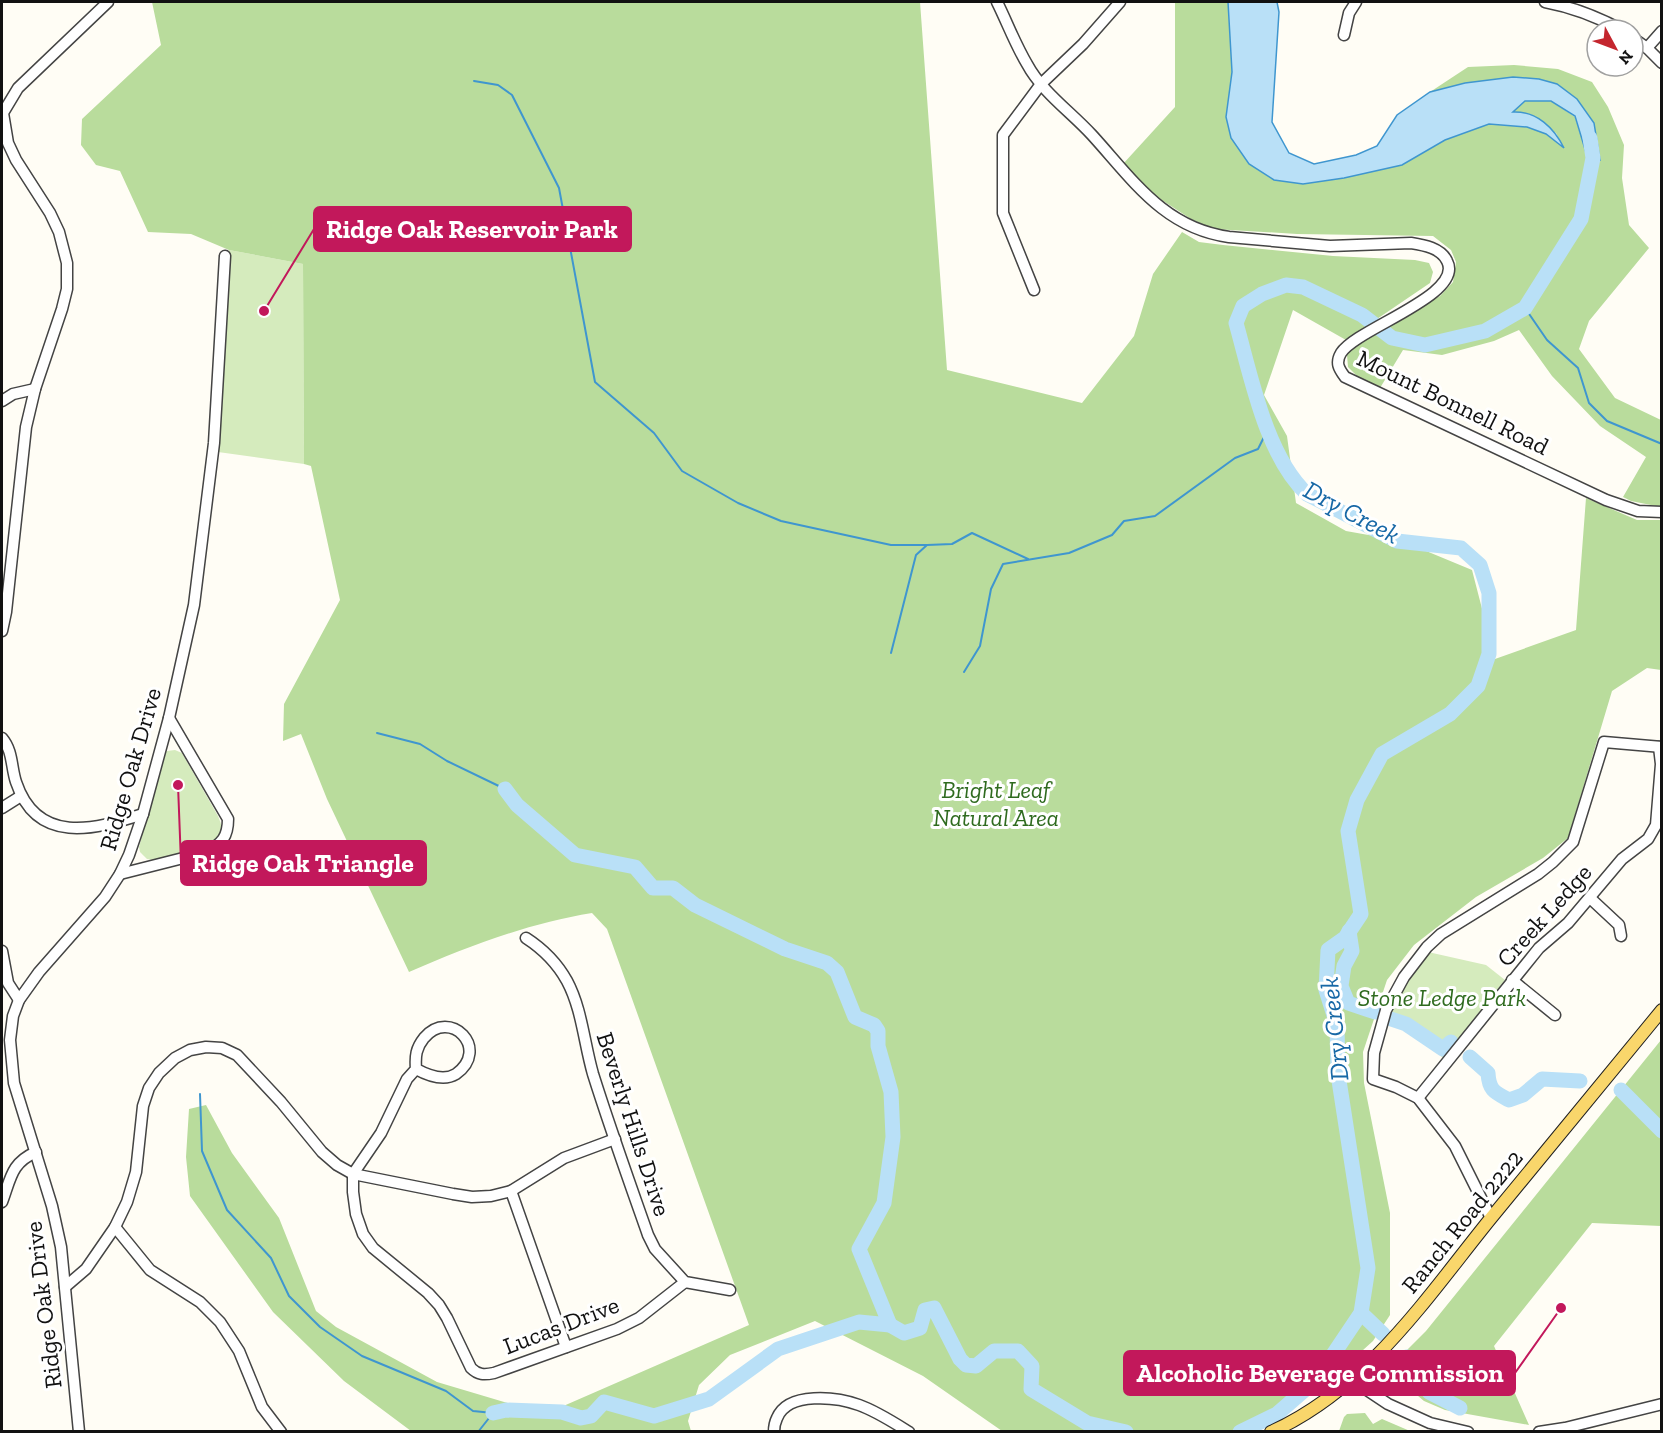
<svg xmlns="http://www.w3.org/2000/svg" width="1663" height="1433" font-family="'Zilla Slab',serif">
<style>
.green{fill:#d5ebbd}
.forest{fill:#b9dc9c}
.water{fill:#b9e0f7;stroke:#3f96cf;stroke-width:1.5}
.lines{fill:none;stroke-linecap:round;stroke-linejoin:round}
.stream{stroke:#3f96cf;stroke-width:2}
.river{stroke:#b9e0f7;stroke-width:15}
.minor-casing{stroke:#444;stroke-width:13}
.major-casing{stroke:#222;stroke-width:14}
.minor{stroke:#fff;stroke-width:10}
.major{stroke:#f9d66b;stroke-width:12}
.labels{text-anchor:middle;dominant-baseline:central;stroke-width:6;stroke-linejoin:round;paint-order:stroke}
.street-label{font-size:24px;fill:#111;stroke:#fff}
.park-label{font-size:24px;font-style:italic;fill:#2f6b1f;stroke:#fff}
.water-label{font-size:26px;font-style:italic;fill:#1768a6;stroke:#fff}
.leader{fill:none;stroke:#c2185b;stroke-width:2}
.callout-dot{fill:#c2185b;stroke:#fff;stroke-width:2}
.callout{fill:#c2185b;stroke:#c2185b;stroke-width:2}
.callout-label{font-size:26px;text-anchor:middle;font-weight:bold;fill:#fff}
</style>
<rect width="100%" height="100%" fill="#fffdf5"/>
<g class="green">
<polygon points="229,250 303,264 304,464 218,452"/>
<path d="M175 750 182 753 218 816C220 822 224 828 221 835 214 848 167 856 153 860L147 859 140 852 139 847 164 754 167 751Z"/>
<polygon points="1428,952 1486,965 1505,980 1443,1058 1389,1012 1404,983"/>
</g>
<g class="forest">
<path d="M152 2H920L947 370 1082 403 1134 336 1153 274 1182 232 1199 242 1223 245 1333 256 1415 260 1429 263 1433 272 1430 283 1346 340 1293 310 1264 395 1287 436 1296 503 1346 531 1402 541 1472 570 1495 659 1576 630 1586 498 1637 520H1661V670L1647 668 1612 691 1568 838 1543 858 1476 897 1414 945 1387 980 1363 1052 1364 1083 1390 1213V1315L1373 1341 1342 1369 1301 1400 1250 1427 1238 1431H1002L923 1376 815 1321 730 1355 699 1385 688 1421 691 1431H411L344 1381 273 1312 190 1196 186 1157 189 1109 206 1105 232 1153 279 1218 316 1311 336 1327 437 1382 545 1414 749 1325 607 929 592 913C529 923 467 947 409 972L327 799 301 734 283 741 284 704 340 600 311 466 304 464 303 264 229 250 191 234 148 232 120 171 96 165 81 145 82 119 161 45Z"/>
<polygon points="1175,2 1228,2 1232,72 1226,117 1249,164 1379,169 1402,165 1445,140 1489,124 1527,127 1546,134 1563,147 1556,133 1512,112 1525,101 1551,101 1575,117 1587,156 1577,99 1465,83 1430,92 1468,67 1514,65 1558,69 1592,82 1608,107 1624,145 1622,178 1629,225 1649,248 1589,321 1579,349 1615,398 1661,420 1661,507 1631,501 1623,497 1646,457 1600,426 1552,376 1519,330 1494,341 1442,355 1403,350 1380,388 1357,376 1348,367 1347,355 1354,346 1440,296 1453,282 1456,262 1451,250 1433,236 1297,234 1214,229 1191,219 1154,195 1123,164 1175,107"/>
<polygon points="1661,1040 1661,1226 1592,1223 1494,1346 1529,1425 1445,1410 1424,1401 1387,1370 1426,1331"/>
<polygon points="1365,1413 1373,1424 1382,1419 1410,1431 1339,1431 1344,1417 1347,1414"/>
</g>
<path class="water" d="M1228 2H1277L1279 12 1272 122 1289 153 1314 164 1356 155 1377 146 1397 115 1430 92 1465 83 1513 77 1539 79 1557 84 1577 99 1594 123 1600 160 1587 156 1575 116 1551 101H1525L1513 112C1537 111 1554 128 1564 148L1546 134 1527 127 1489 124 1445 140 1402 165 1344 178 1303 184 1274 180 1249 164 1231 138 1226 117 1232 72Z"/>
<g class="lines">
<g class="stream">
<polyline points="474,81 498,85 512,95 559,188 595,382 654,433 682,471 738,503 781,521 891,545 927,545"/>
<polyline points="1525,308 1547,340 1578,368 1589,403 1607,421 1662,444"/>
<polyline points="891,653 916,555 927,545 952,544 972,533 1028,559"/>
<polyline points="964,672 980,646 991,589 1003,564 1069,553 1112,535 1124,521 1155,516 1235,458 1258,449 1267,431"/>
<polyline points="377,733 420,744 447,761 505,789"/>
<polyline points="200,1094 202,1151 227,1210 271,1258 289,1296 320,1327 362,1356 446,1391 473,1411 493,1413"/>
<polyline points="478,1432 493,1413"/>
</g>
<g class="river">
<polyline points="505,789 517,805 575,855 635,867 653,888 673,888 695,905 785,949 827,963 837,972 855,1017 874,1025 878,1031 878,1046 891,1092 893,1137 884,1203 859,1249 890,1325"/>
<polyline points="1349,931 1352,951 1344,966 1341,986 1348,1003 1375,1012"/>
<polyline points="1391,1019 1406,1024 1443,1049 1451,1042"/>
<path d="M1470 1057 1488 1073C1489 1090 1494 1092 1509 1100L1523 1095 1542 1079 1580 1081"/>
<polyline points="1621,1090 1662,1131"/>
<polyline points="1361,1313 1383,1334"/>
<polyline points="1407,1357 1429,1392 1460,1408"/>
<polyline points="493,1413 506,1410 562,1412 581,1418 591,1416 604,1402 654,1416 709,1399 778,1349 859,1322 890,1325 904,1333 920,1328 925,1310 934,1308 960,1359 966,1365 976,1366 994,1351 1018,1351 1032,1366 1031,1389 1087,1423 1126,1432"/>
<path d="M1240 1432 1277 1414 1316 1380 1361 1313 1368 1268 1338 1074 1337 1025 1326 990 1328 950 1345 938 1361 914 1348 831 1357 800 1382 754 1450 714 1478 686 1489 654V593L1480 565 1461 548 1397 541 1307 494C1266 456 1251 376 1236 323L1243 306 1262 294 1286 285 1303 287 1362 315 1392 338 1425 345 1485 331 1525 308 1581 219 1593 158 1590 138"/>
</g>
<g class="minor-casing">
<g id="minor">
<path d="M997 2C1007 22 1015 44 1027 64 1042 92 1071 112 1092 135 1133 180 1164 228 1229 237L1330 246 1411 243C1424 245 1441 248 1447 261 1465 295 1357 328 1341 353 1335 363 1339 369 1345 377L1606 500 1638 511 1662 512"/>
<path d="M1545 2C1572 7 1598 17 1622 30"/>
<polyline points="1344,35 1349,13 1356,2"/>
<polyline points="1633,38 1647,48 1662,63"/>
<polyline points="1647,48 1662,31"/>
<polyline points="1034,290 1003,213 1003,135 1041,84 1083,44 1120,2"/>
<polyline points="2,401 13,394 35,389"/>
<polyline points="2,631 6,612 26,427 35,389 62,309 67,289 67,263 59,232 50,213 16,160 8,143 3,113 18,88 108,2"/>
<path d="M2 738C13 751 11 767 16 782 37 845 94 830 143 814"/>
<polyline points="2,808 21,796"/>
<path d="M120 874 207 852C222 843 228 837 228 819L169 718"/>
<polyline points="1590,898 1619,925 1621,936"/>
<path d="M526 938C543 949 557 963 567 981 582 1009 584 1043 593 1074 610 1128 629 1181 648 1235L655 1249 685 1282 730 1290"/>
<polyline points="2,951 8,983 19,1000"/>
<polyline points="1512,980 1555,1015"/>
<path d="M416 1069C427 1075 443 1082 456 1074 491 1049 450 1007 424 1038 416 1048 415 1056 416 1069L407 1079 381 1133 353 1174V1192L356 1214 363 1234 373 1248 428 1293 439 1305 447 1318 471 1368C478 1375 484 1375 494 1373L617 1329 639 1318 685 1282"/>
<polyline points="1418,1098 1539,948 1568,923 1622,859 1648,839 1656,825 1661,764 1659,747"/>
<polyline points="511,1191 566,1347"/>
<path d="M2 1202C11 1178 11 1163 36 1152"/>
<polyline points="1491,1218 1455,1146 1418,1098 1396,1087 1373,1079 1374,1053 1386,1010 1404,977 1427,947 1441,934 1538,874 1553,862 1573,842 1604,742 1662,747"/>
<polyline points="115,1227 150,1270 200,1302 220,1322 239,1351 262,1407 281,1432"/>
<polyline points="65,1287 86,1269 115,1227 127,1202 136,1172 143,1106 149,1088 159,1073 175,1058 190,1050 206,1047 222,1048 237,1055 281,1102 322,1152 337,1165 353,1174 453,1194 472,1197 491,1196 511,1191 564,1158 615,1139"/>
<polyline points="1352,1380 1388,1404 1430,1423 1468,1432"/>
<polyline points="79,1432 61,1247 52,1206 14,1083 10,1040 13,1016 19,1000 39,972 105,897 120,874 129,855 143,814 169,718 194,605 214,443 225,256"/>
<path d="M774 1432C774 1427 775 1422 777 1418 788 1391 837 1397 859 1405 876 1411 893 1422 909 1432"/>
<polyline points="1539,1432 1565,1428 1662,1404"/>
</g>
</g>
<g class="major-casing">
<path id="major" d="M1271 1432C1367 1389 1427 1297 1491 1218 1548 1149 1605 1080 1662 1010"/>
</g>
<use href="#minor" class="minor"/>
<use href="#major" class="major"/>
</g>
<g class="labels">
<g class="street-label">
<text transform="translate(1453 402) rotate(26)">Mount Bonnell Road</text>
<text transform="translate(130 769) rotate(-74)">Ridge Oak Drive</text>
<text transform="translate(1544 915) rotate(-48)">Creek Ledge</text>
<text transform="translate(634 1124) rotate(72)">Beverly Hills Drive</text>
<text transform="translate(1462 1221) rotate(-51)">Ranch Road 2222</text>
<text transform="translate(43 1305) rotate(-97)">Ridge Oak Drive</text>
<text transform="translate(561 1325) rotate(-21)">Lucas Drive</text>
</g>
<g class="park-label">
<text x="996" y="789">Bright Leaf<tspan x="996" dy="28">Natural Area</tspan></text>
<text x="1442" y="997">Stone Ledge Park</text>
</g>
<g class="water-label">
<text transform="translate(1352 512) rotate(28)">Dry Creek</text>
<text transform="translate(1334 1029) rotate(-96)">Dry Creek</text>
</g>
</g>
<path class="leader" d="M264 311L314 229M178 785L181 863M1561 1308L1515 1373"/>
<g class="callout-dot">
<circle cx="264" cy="311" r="6"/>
<circle cx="178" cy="785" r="6"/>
<circle cx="1561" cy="1308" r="6"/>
</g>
<g class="callout">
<rect x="314" y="207" width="317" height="44" rx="6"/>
<rect x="181" y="841" width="245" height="44" rx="6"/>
<rect x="1124" y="1351" width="391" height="44" rx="6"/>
</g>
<g class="callout-label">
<text x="472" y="238">Ridge Oak Reservoir Park</text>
<text x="303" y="872">Ridge Oak Triangle</text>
<text x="1320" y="1382">Alcoholic Beverage Commission</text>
</g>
<rect width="1663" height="1433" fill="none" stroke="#111111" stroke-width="6"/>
<g transform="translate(1615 48) rotate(131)"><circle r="28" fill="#ffffff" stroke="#a0a0a0" stroke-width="1.5"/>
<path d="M0-4.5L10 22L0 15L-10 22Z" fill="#c4262e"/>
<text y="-9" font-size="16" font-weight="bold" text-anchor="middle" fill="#111111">N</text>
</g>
</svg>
